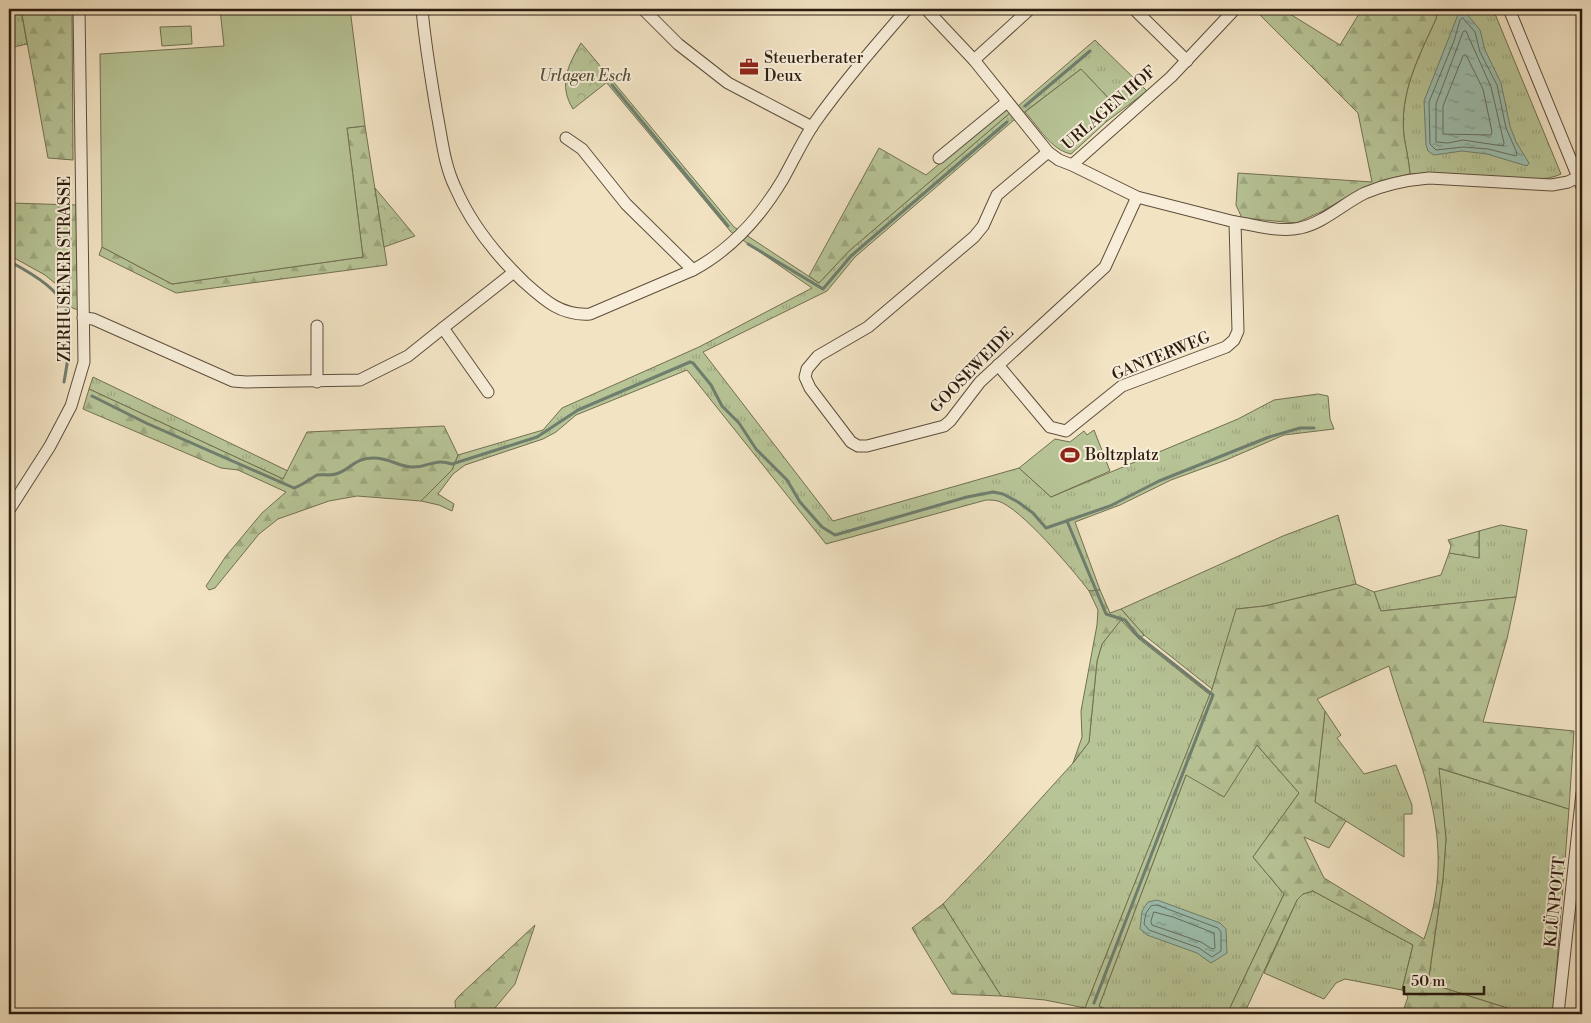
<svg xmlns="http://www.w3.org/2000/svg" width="1591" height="1023" font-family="'Libre Bodoni',serif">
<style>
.grass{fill:url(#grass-tufts);stroke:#717052}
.forest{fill:url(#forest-firs);stroke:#717052;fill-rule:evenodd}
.park{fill:url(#park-crowns);stroke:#717052}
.pitch{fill:#b7c496;stroke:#717052}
.water{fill:url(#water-ripples);stroke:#6f7e6f}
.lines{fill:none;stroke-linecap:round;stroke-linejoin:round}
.shore{stroke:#646e5f;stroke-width:1}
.stream{stroke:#6f7e6f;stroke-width:3}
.minor-casing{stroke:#5d4e3c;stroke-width:13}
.minor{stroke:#f7edd8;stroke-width:11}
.labels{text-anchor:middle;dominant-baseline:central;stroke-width:4;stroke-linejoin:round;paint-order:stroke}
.poi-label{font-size:16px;fill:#2b1c0f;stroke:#f7edd8;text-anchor:start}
.park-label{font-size:16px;font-style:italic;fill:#554e38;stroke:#f7edd8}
.street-label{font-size:16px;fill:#2b1c0f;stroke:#f7edd8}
</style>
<defs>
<pattern id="grass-tufts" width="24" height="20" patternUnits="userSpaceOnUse" patternTransform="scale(1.25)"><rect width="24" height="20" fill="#b7c496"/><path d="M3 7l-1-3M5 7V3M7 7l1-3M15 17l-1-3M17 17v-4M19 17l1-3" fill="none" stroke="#9ea880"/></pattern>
<pattern id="forest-firs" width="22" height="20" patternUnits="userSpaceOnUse" patternTransform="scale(1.25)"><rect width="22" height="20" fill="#b7c496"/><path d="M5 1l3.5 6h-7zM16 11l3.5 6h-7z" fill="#9ea880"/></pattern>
<pattern id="park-crowns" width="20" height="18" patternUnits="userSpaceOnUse" patternTransform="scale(1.25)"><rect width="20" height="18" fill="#b7c496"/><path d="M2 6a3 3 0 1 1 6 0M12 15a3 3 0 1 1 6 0" fill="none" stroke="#9ea880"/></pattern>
<pattern id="water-ripples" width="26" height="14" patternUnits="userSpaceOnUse" patternTransform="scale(1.25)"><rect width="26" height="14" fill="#9cbfaf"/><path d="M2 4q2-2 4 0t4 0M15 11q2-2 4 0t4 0" fill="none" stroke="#7f9a8d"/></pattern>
</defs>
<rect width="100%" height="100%" fill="#f2e3c3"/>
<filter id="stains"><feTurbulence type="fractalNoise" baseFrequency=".004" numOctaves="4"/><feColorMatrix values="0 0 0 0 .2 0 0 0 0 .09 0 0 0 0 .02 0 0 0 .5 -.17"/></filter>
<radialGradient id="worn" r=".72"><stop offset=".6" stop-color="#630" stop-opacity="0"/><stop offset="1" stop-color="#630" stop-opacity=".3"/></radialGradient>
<g class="grass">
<polygon points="9,9 21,9 27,44 9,48"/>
<path d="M1438 9H1493L1561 174C1535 188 1445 172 1410 174 1409 161 1406 149 1404 136 1399 93 1419 56 1436 19Z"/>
<path d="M1095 40 1147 91 1106 122 1112 102 1081 69 1014 120 855 257 827 291 703 352 833 521 1019 468 1051 497 1238 419 1274 400 1318 394 1328 396 1330 419 1334 429 1284 435 1226 460 1171 480 1120 505 1075 522 1100 590 1089 591C1073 570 1021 508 998 501 994 500 990 500 986 500L826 544 687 370 576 415 556 432 543 439 465 465 453 474 438 494 454 504 452 511 439 505 421 501 452 470 458 455 543 430 562 408 699 347 812 288 731 232 606 82 611 79 734 227 819 283 849 251Z"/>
<polygon points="93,377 288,471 283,479 89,389"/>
<polygon points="1338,515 1356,584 1265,606 1237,609 1212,689 1144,635 1121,609 1283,536"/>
<polygon points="1501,525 1527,530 1516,597 1381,611 1374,592 1441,575 1449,553 1479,557 1479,531"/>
<polygon points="1121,619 1139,639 1210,695 1085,1008 1045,1000 1001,996 943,904 988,857 1073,763 1089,742 1097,661 1102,644"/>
<polygon points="1325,711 1341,735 1337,738 1364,774 1396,765 1412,805 1412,814 1404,814 1404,857 1315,802"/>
<polygon points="1257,745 1299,793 1253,857 1284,894 1227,1014 1115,1014 1099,1006 1186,775"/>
<polygon points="1438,768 1569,809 1553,1014 1526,1014 1428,983 1443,879 1446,839"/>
<polygon points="1313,891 1413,945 1402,990 1345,979 1336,983 1324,999 1264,973 1297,900 1303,894"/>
</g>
<g class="forest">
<polygon points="21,9 72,9 73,160 48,158"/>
<path d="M1254 9H1282L1340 45 1362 9H1438L1436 19C1419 56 1399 93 1404 136 1406 149 1409 161 1410 174L1384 180 1363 188 1321 212 1296 223 1242 218 1236 205 1238 173 1372 182 1358 113Z"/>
<polygon points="1005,109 1010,113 849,251 819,283 809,276 879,148 926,175"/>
<polygon points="365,126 387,265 176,293 99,255 102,247 172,284 363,257 347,128"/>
<polygon points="9,203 76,205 78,310 70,307 62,289 45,275 9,255"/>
<polygon points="89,389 283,479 307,432 444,426 458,455 452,470 421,501 357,496 329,501 278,519 259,534 215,588 209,590 206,586 226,556 262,513 286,492 238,470 221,468 83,409"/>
<polygon points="1479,531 1479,558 1449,553 1451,546 1448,540"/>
<path d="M1356 584 1374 592 1381 611 1516 597 1507 639 1483 722 1574 731 1569 809 1439 768 1446 839 1443 879 1428 983 1526 1014H1449L1423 1008 1421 1014H1402L1408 997 1402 990 1413 945 1313 891 1303 894 1297 900 1244 1014H1227L1284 894 1253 857 1299 793 1257 745 1224 797 1186 775 1099 1006 1115 1014H1098L1085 1008 1212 689 1236 609 1265 606ZM1389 666C1417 763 1461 837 1424 939L1324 878 1304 837 1329 848 1346 821 1315 802 1325 711 1317 699Z"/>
<polygon points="1100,590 1110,613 1121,609 1144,635 1139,639 1121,620 1102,644 1097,661 1089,742 1073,763 1082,737 1081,711 1097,625 1098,610 1089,591"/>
<polygon points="943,904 1001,996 952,994 912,928"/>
<polygon points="535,925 515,984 490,1014 456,1014 455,1001 459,996"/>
</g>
<g class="park">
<path d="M581 43 611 79 573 109C558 85 568 65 581 43Z"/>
<polygon points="375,188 415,236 384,247"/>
</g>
<g class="pitch">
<polygon points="220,9 350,9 365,126 347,128 363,257 172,284 102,247 100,54 224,46"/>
<polygon points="191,26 192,44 162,46 160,27"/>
<path d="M1081 69 1112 102 1106 122 1071 154C1051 150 1038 126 1025 112Z"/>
<polygon points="1094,430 1110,471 1051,497 1019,468 1055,439 1070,442 1084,431 1087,435"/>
</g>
<g class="water">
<polygon points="1459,12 1466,13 1480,30 1485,50 1501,83 1510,126 1516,142 1529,163 1527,166 1487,154 1462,151 1434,155 1428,151 1426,145 1424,101"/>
<polygon points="1157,900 1220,923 1226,929 1227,953 1211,963 1197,953 1147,935 1140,929 1142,911 1148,902"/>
</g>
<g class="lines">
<g class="shore">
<polygon points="1463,18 1475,32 1480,52 1497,85 1506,128 1517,153 1516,156 1488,149 1463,147 1436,150 1430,144 1429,102 1454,41 1460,20"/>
<polygon points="1466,31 1491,87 1504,143 1503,146 1463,140 1448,143 1436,142 1436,104 1463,32"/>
<polygon points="1466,55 1483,89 1492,132 1491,135 1443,134 1443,106 1463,56"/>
<polygon points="1157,905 1218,928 1221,932 1221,951 1212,957 1199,948 1149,930 1144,924 1146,913 1151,906"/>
<polygon points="1154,912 1173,917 1214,933 1215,948 1212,949 1201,942 1152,925 1151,922"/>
</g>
<g class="stream">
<polyline points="612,85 728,226"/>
<polyline points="1025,106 1090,51"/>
<polyline points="748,244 823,289 851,256 1007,122"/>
<path d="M9 261C73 296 77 310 64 382"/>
<path d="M92 396 146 423 294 488C301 486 313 477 317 475 323 474 330 476 336 474 352 469 353 458 374 458 389 458 398 466 411 467 429 468 432 458 452 464L537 437 578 410 690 362 693 363 711 385 722 406 739 423 756 449 787 480 800 502 822 527 835 535 967 497 993 492 1003 494 1018 502 1033 513 1046 528 1110 506 1159 481 1269 437 1300 428H1314"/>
<polyline points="1067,521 1106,614 1125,620 1137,635 1213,695 1094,1003"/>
</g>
<g class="minor-casing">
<g id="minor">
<path d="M422 9C425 44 431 79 437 114 442 139 444 164 455 187 470 222 497 256 524 282 544 300 561 316 590 314L693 270C732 249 761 216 783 179 793 161 802 142 813 125 842 84 874 47 907 9"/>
<polyline points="643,9 678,44 728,83 812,127"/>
<polyline points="926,9 974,60 1048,152 1059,160 1072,165 1171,77 1235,9"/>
<polyline points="1134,9 1187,61"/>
<polyline points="1509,9 1582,187"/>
<polyline points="974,60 1030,9"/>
<polyline points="566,138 582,149 626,204 693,270"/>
<polyline points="1048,152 997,195 983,226 974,237 868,327 818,356 807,369 805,377 810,388 851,442 858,446 867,446 944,426 950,421 980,382 1105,267 1137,197"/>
<polyline points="939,158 1007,102"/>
<path d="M1235 222C1256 225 1280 233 1300 228 1324 223 1344 203 1365 193 1386 184 1406 180 1429 178L1552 185 1568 182 1578 177"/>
<polyline points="83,318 93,319 233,381 246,382 360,380 408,356 443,328"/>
<polyline points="317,326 317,382"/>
<polyline points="998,365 1050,427 1066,431 1122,386 1226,347 1234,340 1238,331 1235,222 1137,197 1072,165"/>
<polyline points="488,392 443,328 514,272"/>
<polyline points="9,510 50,446 71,406 84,362 79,9"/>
<polyline points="1558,1014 1582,793"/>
</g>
</g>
<use href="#minor" class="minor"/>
</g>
<defs>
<g id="office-bare" transform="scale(1.5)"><path d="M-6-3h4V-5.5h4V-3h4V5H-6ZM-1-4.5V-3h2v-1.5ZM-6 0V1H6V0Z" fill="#8f2418" stroke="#f7edd8" stroke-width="2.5" paint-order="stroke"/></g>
<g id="stadium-bare" transform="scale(1.5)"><path d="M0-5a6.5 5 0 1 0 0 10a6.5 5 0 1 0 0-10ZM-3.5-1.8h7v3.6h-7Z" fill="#8f2418" stroke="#f7edd8" stroke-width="2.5" paint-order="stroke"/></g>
</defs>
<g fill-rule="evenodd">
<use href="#office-bare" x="749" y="67"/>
<use href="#stadium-bare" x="1070" y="455"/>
</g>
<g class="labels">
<g class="poi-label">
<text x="764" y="58">Steuerberater<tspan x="764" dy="18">Deux</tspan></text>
<text x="1085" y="455">Boltzplatz</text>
</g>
<g class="park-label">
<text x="585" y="76">Urlagen Esch</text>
</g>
<g class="street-label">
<text transform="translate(1109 108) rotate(-41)">URLAGEN HOF</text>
<text transform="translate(65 269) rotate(-90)">ZERHUSENER STRASSE</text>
<text transform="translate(1161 356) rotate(-22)">GANTERWEG</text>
<text transform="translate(972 370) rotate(-46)">GOOSEWEIDE</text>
<text transform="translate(1555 902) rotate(-84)">KLÜNPOTT</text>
</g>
</g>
<rect width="1591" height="1023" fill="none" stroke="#f2e3c3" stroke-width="30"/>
<rect x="10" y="10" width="1571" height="1003" fill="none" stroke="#2b1c0f" stroke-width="2.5"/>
<rect x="15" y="15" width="1561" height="993" fill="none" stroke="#2b1c0f"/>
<path d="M1404 986v8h80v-8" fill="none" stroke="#2b1c0f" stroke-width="2.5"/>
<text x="1411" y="986" font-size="15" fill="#2b1c0f" stroke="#f7edd8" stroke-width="4" paint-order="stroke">50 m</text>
<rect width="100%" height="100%" filter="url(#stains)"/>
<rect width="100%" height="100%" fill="url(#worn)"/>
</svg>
